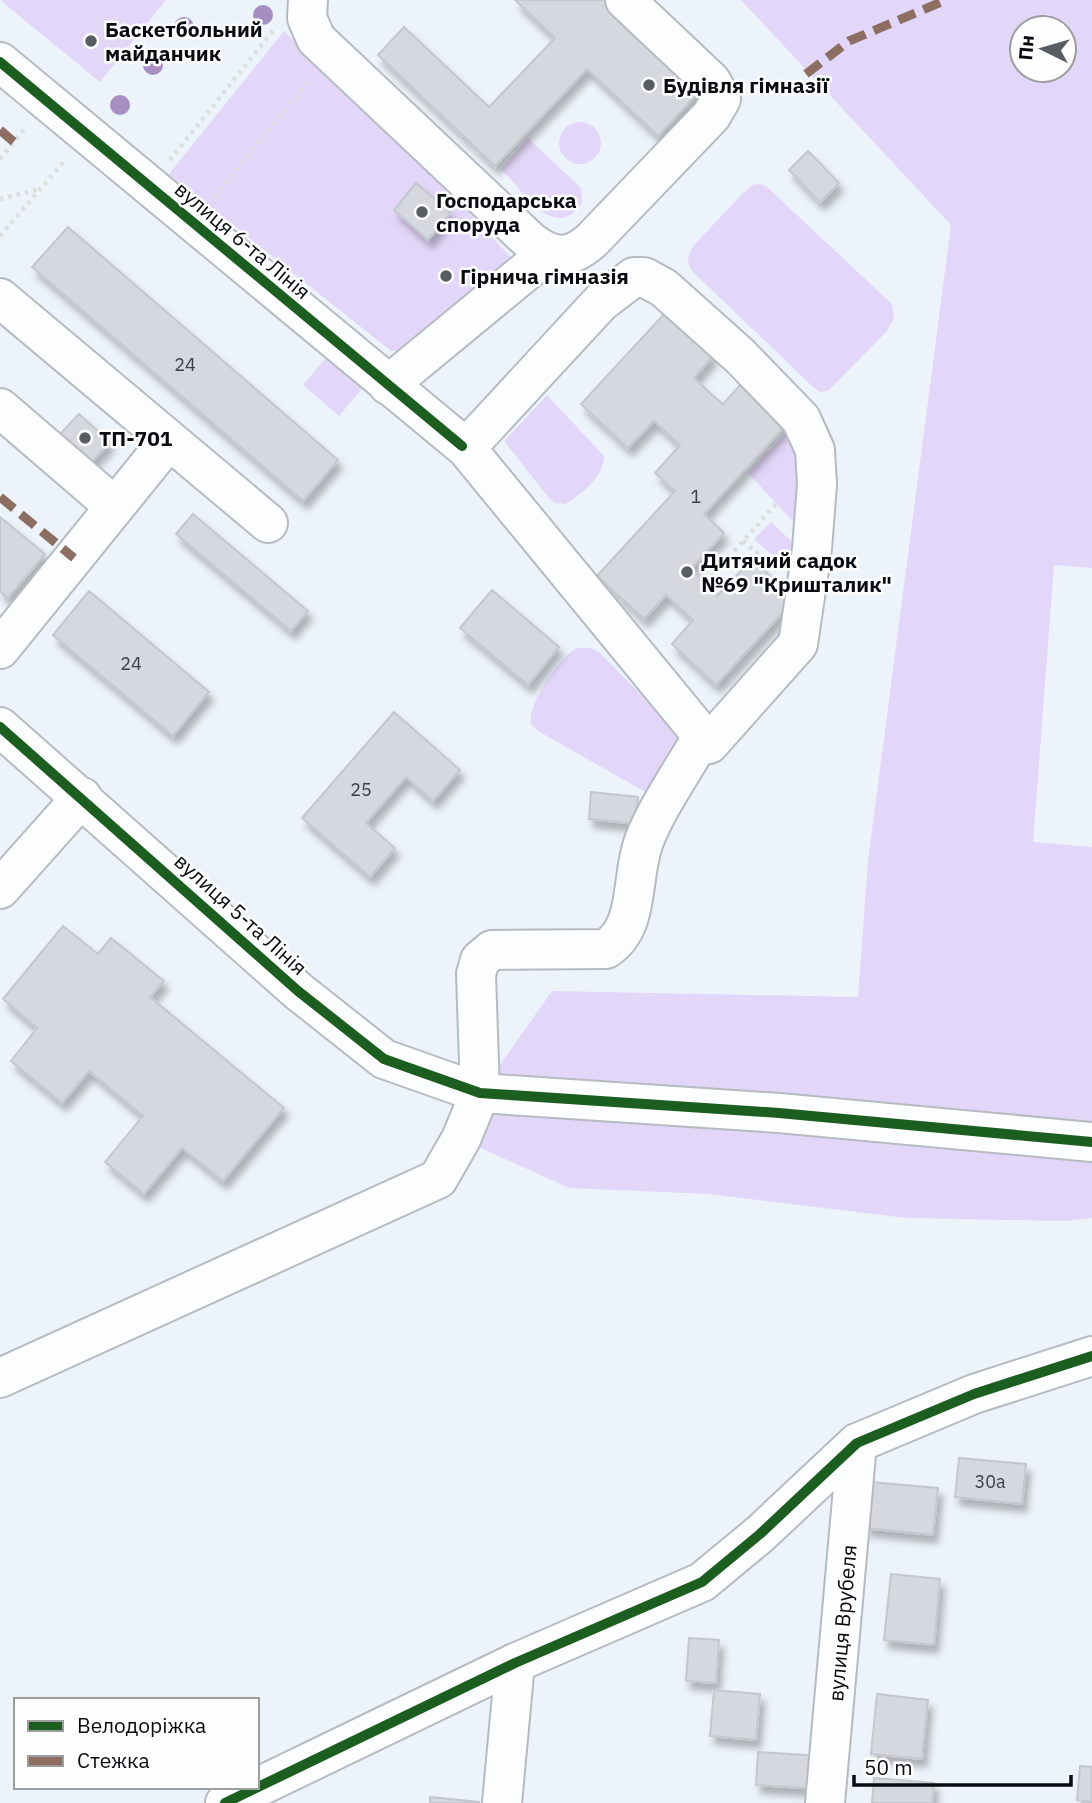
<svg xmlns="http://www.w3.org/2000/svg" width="1092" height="1803" font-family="'IBM Plex Sans',sans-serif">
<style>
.green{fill:#e3d7f9;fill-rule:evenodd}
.building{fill:#d5d8de;stroke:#c4c7ce;stroke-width:2;filter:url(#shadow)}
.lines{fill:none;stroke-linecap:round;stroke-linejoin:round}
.minor-casing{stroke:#b5bbc1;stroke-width:42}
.path{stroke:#dbdddf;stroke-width:4.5;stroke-dasharray:3.5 5;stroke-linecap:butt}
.minor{stroke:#fcfdfe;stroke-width:38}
.quiet{stroke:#8d6e63;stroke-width:9;stroke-dasharray:18 9;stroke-linecap:butt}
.cycleway-casing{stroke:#fefefe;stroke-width:15}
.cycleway{stroke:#1b5e20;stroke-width:10}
.tree{fill:#a68fc0}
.poi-dot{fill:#585d63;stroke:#fefefe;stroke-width:2.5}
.labels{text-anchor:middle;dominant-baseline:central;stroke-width:5;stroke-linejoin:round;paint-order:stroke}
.number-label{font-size:18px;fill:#3b3f44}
.poi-label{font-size:21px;font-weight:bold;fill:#080c11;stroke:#fefefe;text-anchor:start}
.street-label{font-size:21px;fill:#080c11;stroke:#fefefe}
</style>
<defs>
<filter id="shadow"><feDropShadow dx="4.5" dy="8" stdDeviation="3.5" flood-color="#0004"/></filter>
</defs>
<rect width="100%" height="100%" fill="#edf3fa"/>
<g class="green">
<polygon points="0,0 166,0 100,82"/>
<path d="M741 0H1092V568L1054 565 1033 842 1092 847V1218L1064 1221 906 1218 709 1194 569 1188 461 1139 480 1093 552 991 858 997 868 861 951 225ZM1022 28H1064V70H1022Z"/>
<polygon points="284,31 448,190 518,265 419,350 391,351 169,174"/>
<circle cx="580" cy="143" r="21"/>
<path d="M528 138 581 188 582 203C554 243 524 192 501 169Z"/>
<path d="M760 184 767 187 892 304 894 318 887 331 828 391 820 392 813 387 692 271C686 261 687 255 694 245L743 193 752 185Z"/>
<polygon points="330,353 366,384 339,416 303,385"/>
<path d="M547 395 604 456C604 476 582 494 565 504L555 503 548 497 504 441Z"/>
<polygon points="794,424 802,437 796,525 748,473"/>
<polygon points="771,522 805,554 790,571 754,539"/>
<path d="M577 648H590L599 652 682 736 647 793 538 731 531 724C526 706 560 656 577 648Z"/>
</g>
<g class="building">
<polygon points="515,0 604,0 700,91 658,136 587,69 495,166 378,55 404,27 489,107 555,38"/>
<polygon points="808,151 839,183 820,202 789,170"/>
<polygon points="416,183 451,213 428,240 394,210"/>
<polygon points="68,227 338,460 303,501 32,267"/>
<polygon points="666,312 713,356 694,378 711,394 723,404 742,383 787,424 704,514 724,533 691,569 718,595 752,559 795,599 716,685 672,644 693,620 666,595 644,619 597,576 675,491 655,473 680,445 654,421 628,448 581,404"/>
<polygon points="79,414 110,442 91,463 60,434"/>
<polygon points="193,514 308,611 291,631 176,534"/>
<polygon points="0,517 45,554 8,598 0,591"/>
<polygon points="492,590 559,647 528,685 460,628"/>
<polygon points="89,591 209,692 173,736 53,635"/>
<polygon points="394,712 460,770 433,801 406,777 366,823 395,848 370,877 302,818"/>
<polygon points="591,792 638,797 635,824 589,819"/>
<polygon points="63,926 98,954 111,938 164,981 150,997 284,1108 223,1181 182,1148 144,1194 105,1162 143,1116 89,1071 62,1103 11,1061 37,1028 3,999"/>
<polygon points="959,1458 1026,1464 1022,1504 955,1497"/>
<polygon points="870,1482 938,1488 933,1535 865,1528"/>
<polygon points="891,1574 940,1579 934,1645 884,1640"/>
<polygon points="689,1638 719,1640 716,1683 686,1681"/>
<polygon points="714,1690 760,1694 756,1740 710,1736"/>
<polygon points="877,1694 928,1700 922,1759 871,1754"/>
<polygon points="758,1752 822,1756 820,1789 756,1785"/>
<polygon points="1080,1766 1092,1767 1092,1802 1077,1800"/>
<polygon points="874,1778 934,1783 932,1803 872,1803"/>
<polygon points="430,1797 479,1802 479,1803 430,1803"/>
</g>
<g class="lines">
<g class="minor-casing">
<g id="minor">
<path d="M308 0 307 18 316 39 530 241C553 259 570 260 592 240L711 116 721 99 711 81 625 0"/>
<polyline points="0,62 466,448"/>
<polygon points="634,277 644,277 664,288 740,356 801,419 815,450 817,484 812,549 798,644 709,744 466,448 601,302"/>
<polyline points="0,298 268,523"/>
<polyline points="388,385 547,254"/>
<polyline points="0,408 114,506"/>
<polyline points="0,649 169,440"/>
<polyline points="0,727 298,991 384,1059 480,1093 779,1113 1092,1142"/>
<polyline points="0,889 82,797"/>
<path d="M0 1378 438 1179 461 1139 480 1093 476 974 480 960 492 950 606 949C641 926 630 878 644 841 657 807 684 769 702 737"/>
<polyline points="225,1803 515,1663 702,1582 760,1534 857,1443 974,1394 1092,1356"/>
<polyline points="502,1803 515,1663"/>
<polyline points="825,1803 857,1443"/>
</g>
</g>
<g class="path">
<polyline points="0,159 26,127"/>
<polyline points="170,160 276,27"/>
<polyline points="215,197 311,78"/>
<polyline points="0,199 40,189"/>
<polyline points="0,236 66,159"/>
<polyline points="743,541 777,570"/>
<polyline points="706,583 776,504"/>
</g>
<use href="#minor" class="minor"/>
<g class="quiet">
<polyline points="806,74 849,41 946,0"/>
<polyline points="0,130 14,142"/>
<polyline points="0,497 74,558"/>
</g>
<g class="cycleway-casing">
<g id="cycleway">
<polyline points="0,62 462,446"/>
<polyline points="0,727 298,991 384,1059 480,1093 779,1113 1092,1142"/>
<polyline points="225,1803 515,1663 702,1582 760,1534 857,1443 974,1394 1092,1356"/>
</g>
</g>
<use href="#cycleway" class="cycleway"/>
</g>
<g class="tree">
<circle cx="263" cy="15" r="10"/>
<circle cx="184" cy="27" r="10"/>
<circle cx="153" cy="65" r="10"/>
<circle cx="120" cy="105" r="10"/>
</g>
<g class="poi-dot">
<circle cx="91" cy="41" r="7"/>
<circle cx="649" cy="85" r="7"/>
<circle cx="422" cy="212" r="7"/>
<circle cx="446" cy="276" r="7"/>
<circle cx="85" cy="438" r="7"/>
<circle cx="687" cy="572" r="7"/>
</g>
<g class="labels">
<g class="number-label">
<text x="185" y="364">24</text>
<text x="696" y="496">1</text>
<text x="131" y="663">24</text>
<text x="361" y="789">25</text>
<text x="990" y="1481">30а</text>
</g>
<g class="poi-label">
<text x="105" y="29">Баскетбольний<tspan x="105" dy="24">майданчик</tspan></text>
<text x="663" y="85">Будівля гімназії</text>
<text x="436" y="200">Господарська<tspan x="436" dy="24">споруда</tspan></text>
<text x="460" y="276">Гірнича гімназія</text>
<text x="99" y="438">ТП-701</text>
<text x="701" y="560">Дитячий садок<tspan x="701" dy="24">№69 "Кришталик"</tspan></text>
</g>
<g class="street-label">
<text transform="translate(243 240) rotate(40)">вулиця 6-та Лінія</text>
<text transform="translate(241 914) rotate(42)">вулиця 5-та Лінія</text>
<text transform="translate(842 1623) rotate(-85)">вулиця Врубеля</text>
</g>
</g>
<rect x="14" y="1698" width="245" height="91" fill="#fefefe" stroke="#9c9d9f" stroke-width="2"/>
<rect x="28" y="1721" width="35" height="10" fill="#1b5e20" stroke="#9c9d9f" stroke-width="2"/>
<text x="77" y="1733" font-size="21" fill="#080c11">Велодоріжка</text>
<rect x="28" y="1756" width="35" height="10" fill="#8d6e63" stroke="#9c9d9f" stroke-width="2"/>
<text x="77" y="1768" font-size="21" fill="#080c11">Стежка</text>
<g transform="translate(1043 49) rotate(275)"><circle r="33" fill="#fefefe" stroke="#9c9d9f" stroke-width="2"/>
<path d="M0-5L12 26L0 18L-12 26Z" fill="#585d63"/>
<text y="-10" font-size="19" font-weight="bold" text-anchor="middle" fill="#080c11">Пн</text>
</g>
<path d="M854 1775v10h217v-10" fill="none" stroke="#080c11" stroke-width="3.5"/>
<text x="864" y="1775" font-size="21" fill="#080c11" stroke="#fefefe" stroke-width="5" paint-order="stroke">50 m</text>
</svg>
